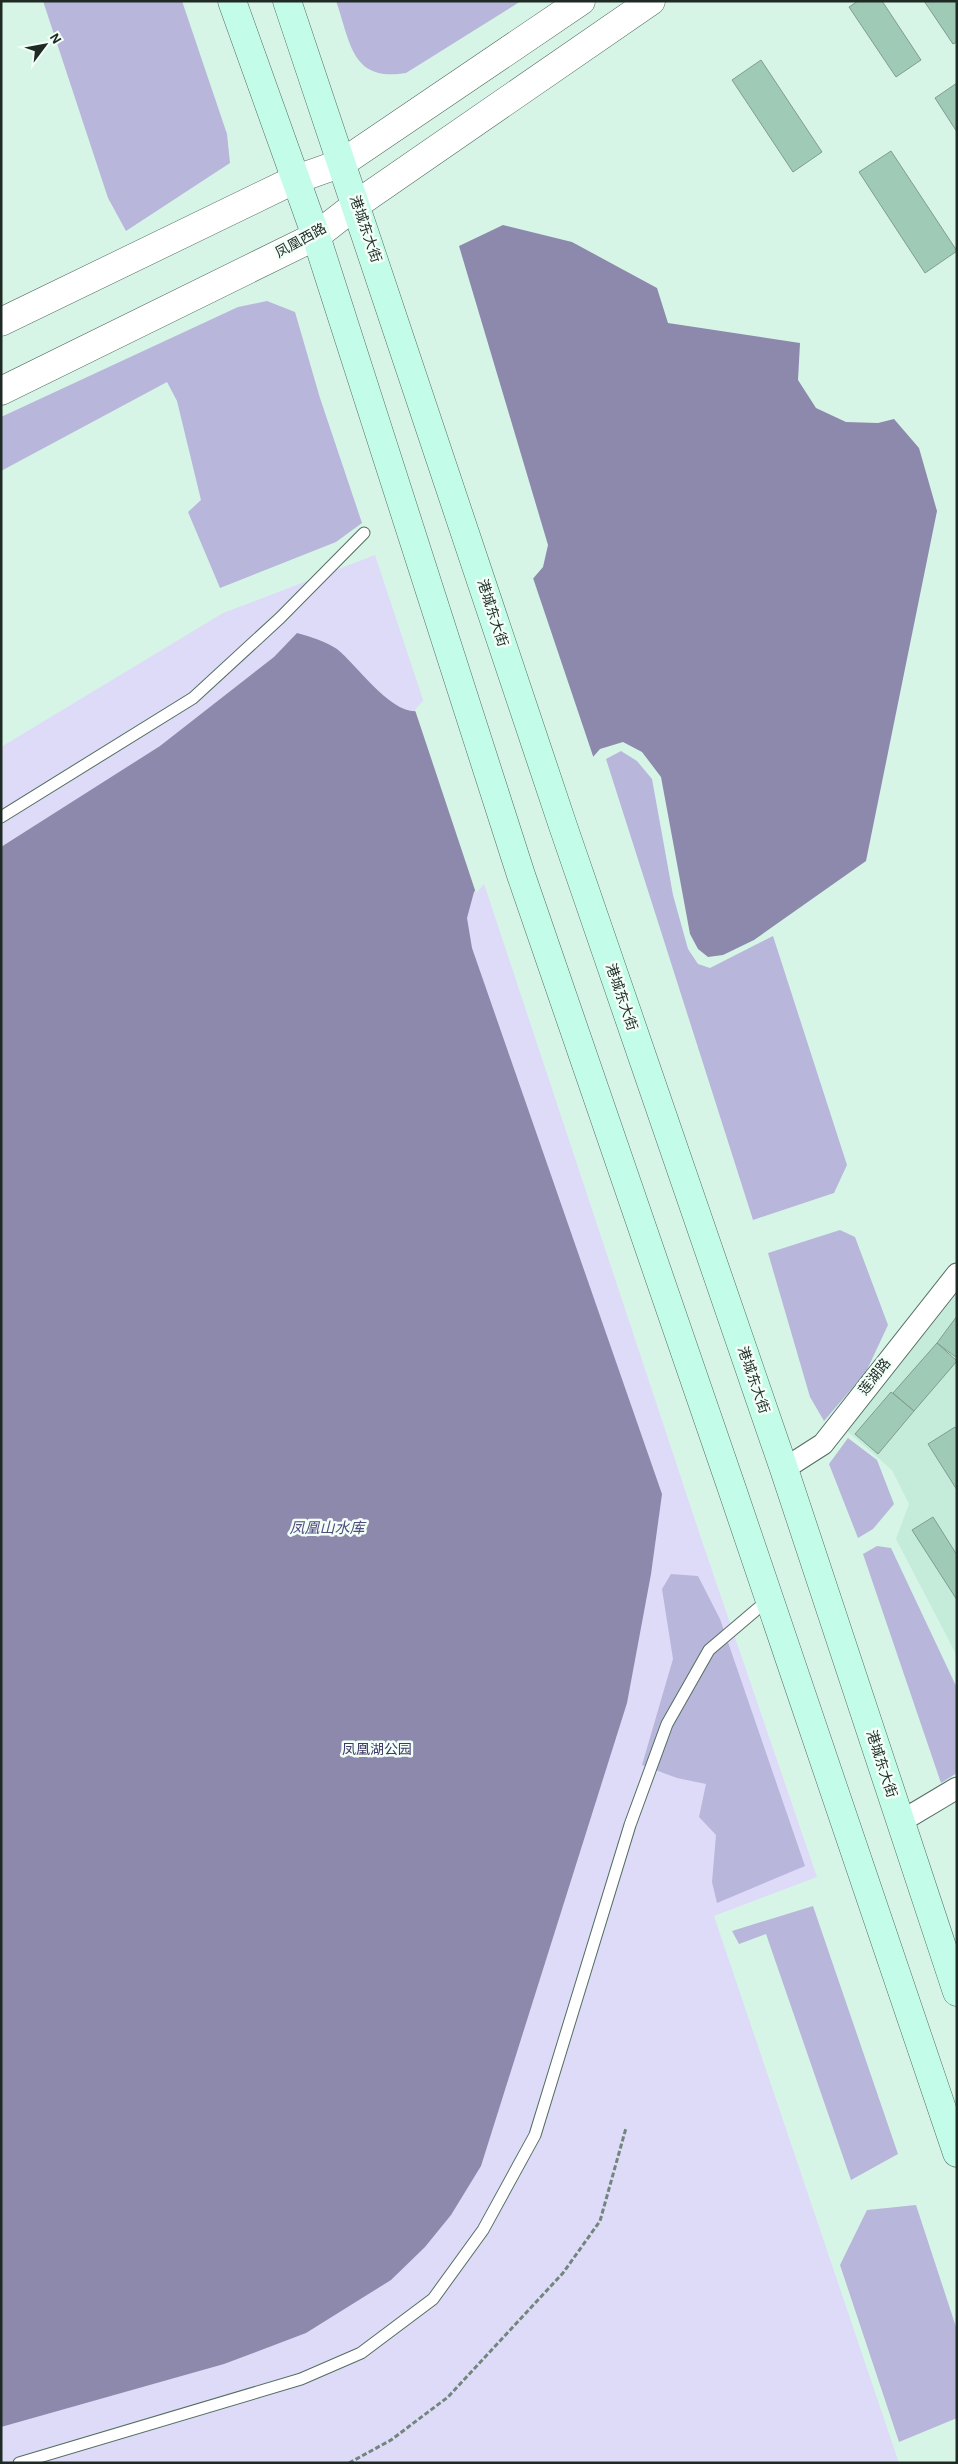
<svg xmlns="http://www.w3.org/2000/svg" width="958" height="2464" font-family="'Alegreya Sans','Noto Sans SC',sans-serif">
<style>
.built{fill:#c5ecda}
.green{fill:#dedbf8}
.forest{fill:#b9b6db}
.water{fill:#8d89ac}
.pier{fill:#d7f5e7}
.building{fill:#9fcab6;stroke:#809d8f}
.lines{fill:none;stroke-linecap:round;stroke-linejoin:round}
.service-casing{stroke:#536e62;stroke-width:13}
.minor-casing{stroke:#536e62;stroke-width:23}
.tertiary-casing{stroke:#536e62;stroke-width:29}
.secondary-casing{stroke:#536e62;stroke-width:29}
.path{stroke:#72867d;stroke-width:3;stroke-dasharray:5 2.5;stroke-linecap:butt}
.service{stroke:#fff;stroke-width:11}
.minor{stroke:#fff;stroke-width:21}
.tertiary{stroke:#fff;stroke-width:28}
.secondary{stroke:#c4fcea;stroke-width:28}
.labels{text-anchor:middle;dominant-baseline:central;stroke-width:5;stroke-linejoin:round;paint-order:stroke}
.street-label{font-size:14px;fill:#1f2a25;stroke:#f2fef8}
.park-label{font-size:14px;fill:#403768;stroke:#f2fef8}
.water-label{font-size:15px;font-style:italic;fill:#524b7e;stroke:#f2fef8}
</style>
<rect width="100%" height="100%" fill="#d7f5e7"/>
<polygon class="built" points="957,1293 957,1656 896,1539 909,1504 892,1470 847,1431"/>
<polygon class="green" points="375,555 702,1541 817,1877 714,1916 899,2463 1,2463 1,747 223,613"/>
<g class="forest">
<polygon points="43,1 182,1 227,134 230,163 126,231 108,198"/>
<path d="M336 1H521L406 73C351 82 351 43 336 1Z"/>
<polygon points="267,301 295,312 320,398 362,523 336,542 220,588 188,512 201,500 177,401 167,382 1,471 1,417 238,307"/>
<polygon points="621,751 637,761 652,779 673,895 688,949 698,964 710,968 773,936 847,1165 834,1193 753,1220 606,759"/>
<polygon points="840,1230 855,1237 888,1325 866,1372 824,1421 810,1397 768,1253"/>
<polygon points="848,1438 877,1460 894,1504 873,1529 858,1538 829,1464"/>
<polygon points="877,1546 891,1548 957,1688 957,1773 941,1783 863,1554"/>
<polygon points="671,1574 698,1576 720,1619 805,1866 717,1903 712,1882 716,1835 699,1817 706,1784 677,1778 642,1765 673,1659 662,1589"/>
<polygon points="813,1906 898,2154 851,2180 766,1934 739,1944 732,1931"/>
<polygon points="916,2205 957,2330 957,2418 899,2442 840,2265 867,2210"/>
</g>
<path class="water" d="M503 225 572 242 657 288 668 323 800 343 798 380 816 408 846 422 878 423 894 419 919 448 937 511 866 861 754 940 723 955 708 957 698 949 690 934 661 777 642 752 623 742 600 749 474 892 467 918 472 948 662 1494 651 1574 627 1703 481 2166 451 2215 425 2247 391 2280 306 2333 224 2364 1 2427V847L160 746 274 657 297 633C311 637 325 641 337 649 357 665 392 716 419 711L543 567 548 545 459 246Z"/>
<polygon class="pier" points="532,575 594,759 476,893 415,710"/>
<g class="building">
<polygon points="858,1 882,1 921,60 896,77 849,7"/>
<polygon points="924,1 957,1 957,42 953,44"/>
<polygon points="761,60 822,152 793,172 732,80"/>
<polygon points="957,83 957,132 935,98"/>
<polygon points="891,151 957,251 925,273 859,172"/>
<polygon points="957,1316 957,1358 937,1343"/>
<polygon points="937,1343 957,1361 914,1411 893,1393"/>
<polygon points="891,1392 914,1411 878,1454 855,1434"/>
<polygon points="955,1427 957,1430 957,1490 928,1444"/>
<polygon points="933,1517 957,1555 957,1600 912,1530"/>
</g>
<g class="lines">
<g class="service-casing">
<g id="service">
<polyline points="1,817 193,698 280,618 364,533"/>
<polyline points="19,2463 301,2379 361,2353 433,2299 483,2230 535,2135 630,1825 667,1724 709,1650 769,1599"/>
</g>
</g>
<g class="minor-casing">
<g id="minor">
<polyline points="784,1469 823,1444 957,1274"/>
<polyline points="900,1822 957,1788"/>
</g>
</g>
<g class="tertiary-casing">
<g id="tertiary">
<polyline points="1,322 294,180 342,163 581,1"/>
<polyline points="1,391 316,236 357,204 651,1"/>
</g>
</g>
<g class="secondary-casing">
<g id="secondary">
<polyline points="232,1 316,236 521,875 731,1486 957,2153"/>
<polyline points="287,1 563,826 784,1469 957,1992"/>
</g>
</g>
<polyline class="path" points="349,2463 391,2440 448,2397 563,2273 600,2221 626,2128"/>
<use href="#service" class="service"/>
<use href="#minor" class="minor"/>
<use href="#tertiary" class="tertiary"/>
<use href="#secondary" class="secondary"/>
</g>
<g class="labels">
<g class="street-label">
<text transform="translate(365 229) rotate(71)">港城东大街</text>
<text transform="translate(301 241) rotate(-29)">凤凰西路</text>
<text transform="translate(492 613) rotate(72)">港城东大街</text>
<text transform="translate(621 997) rotate(71)">港城东大街</text>
<text transform="translate(875 1377) rotate(-52)">莲湖路</text>
<text transform="translate(753 1380) rotate(71)">港城东大街</text>
<text transform="translate(881 1764) rotate(72)">港城东大街</text>
</g>
<g class="park-label">
<text x="377" y="1750">凤凰湖公园</text>
</g>
<g class="water-label">
<text x="327" y="1528">凤凰山水库</text>
</g>
</g>
<rect width="958" height="2464" fill="none" stroke="#1f2a25" stroke-width="5"/>
<g transform="translate(45 45) rotate(58)" stroke="#f2fef8" stroke-width="4" paint-order="stroke">
<path d="M0-4L9 19L0 12L-9 19Z" fill="#1f2a25"/>
<text y="-8" font-size="14" font-weight="bold" text-anchor="middle" fill="#1f2a25">N</text>
</g>
</svg>
